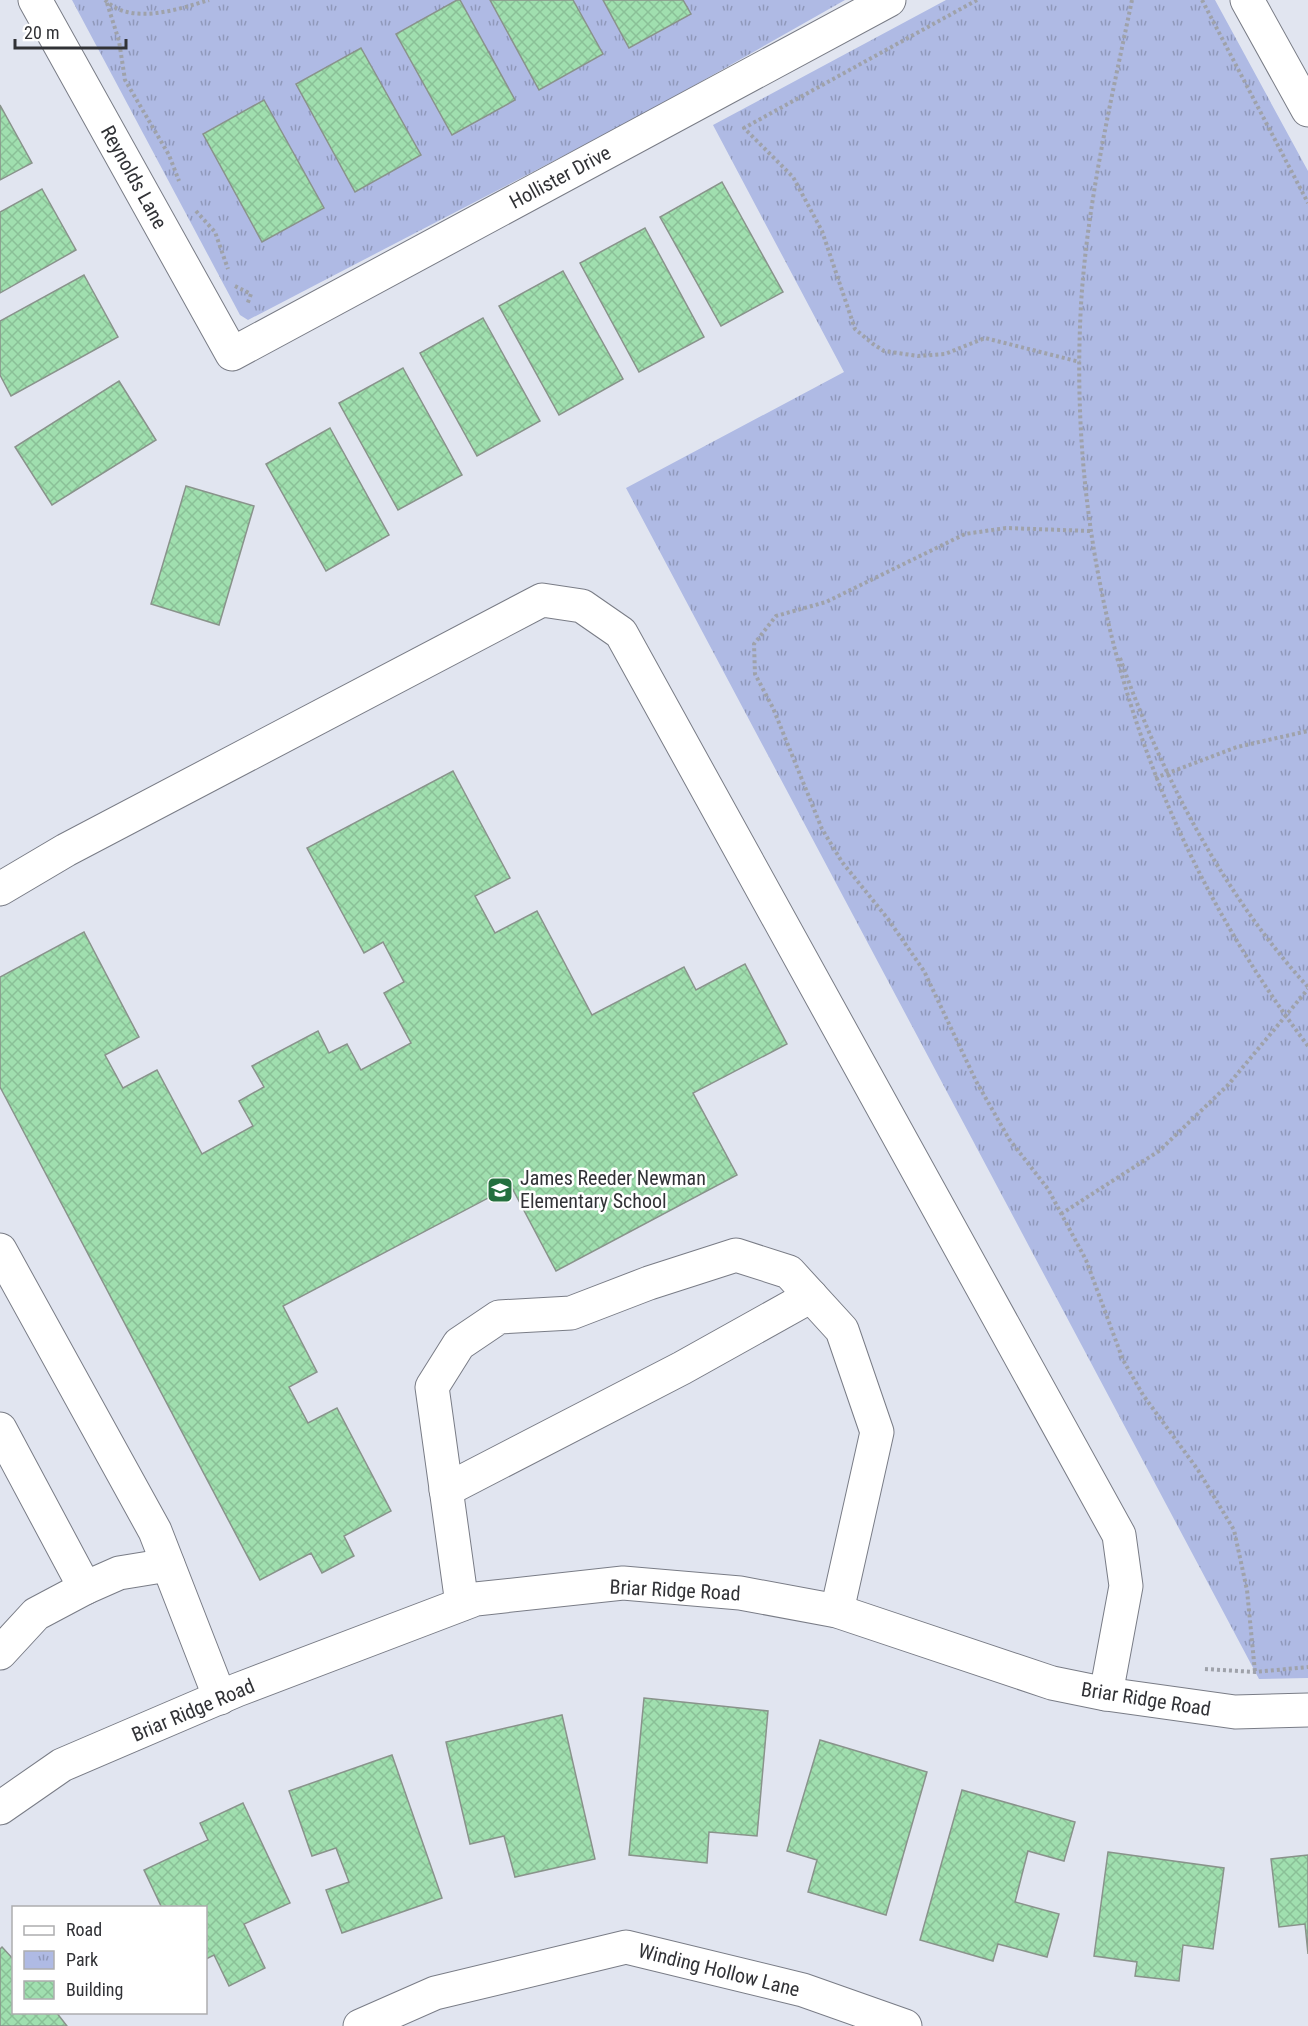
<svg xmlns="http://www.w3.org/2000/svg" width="1308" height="2026" font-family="'Roboto Condensed',sans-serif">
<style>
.park{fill:url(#park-tufts)}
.building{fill:url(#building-cross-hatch);stroke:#89938b;stroke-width:1.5}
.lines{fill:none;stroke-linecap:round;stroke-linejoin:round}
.minor-casing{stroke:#797c86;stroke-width:35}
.path{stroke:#9fa2aa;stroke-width:4;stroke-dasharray:3 3;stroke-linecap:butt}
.minor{stroke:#fff;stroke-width:33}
.labels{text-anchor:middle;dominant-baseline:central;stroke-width:5;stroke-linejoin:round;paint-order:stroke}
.street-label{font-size:20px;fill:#313236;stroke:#fff}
.poi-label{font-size:20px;fill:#313236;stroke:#fff;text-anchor:start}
</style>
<defs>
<pattern id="park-tufts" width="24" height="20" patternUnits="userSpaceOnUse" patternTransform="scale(1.5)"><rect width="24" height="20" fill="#afbae4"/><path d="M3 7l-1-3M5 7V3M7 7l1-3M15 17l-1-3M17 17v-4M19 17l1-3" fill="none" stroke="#8f98ba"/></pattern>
<pattern id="building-cross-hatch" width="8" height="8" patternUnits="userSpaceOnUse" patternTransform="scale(1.5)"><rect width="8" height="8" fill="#a0dfaf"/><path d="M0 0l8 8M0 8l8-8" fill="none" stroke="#8ac097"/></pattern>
</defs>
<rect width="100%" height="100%" fill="#e1e5f0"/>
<g class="park">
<polygon points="72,0 845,0 642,115 248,320 240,315"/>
<polygon points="946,0 1215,0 1308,171 1308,1678 1259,1679 626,488 844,372 713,125"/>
</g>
<g class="building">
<polygon points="457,0 460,0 515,100 452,135 396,34"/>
<polygon points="490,0 573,0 603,54 539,90"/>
<polygon points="603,0 683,0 691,14 629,48"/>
<polygon points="361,48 421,155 355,192 296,84"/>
<polygon points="264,100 324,208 262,242 203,134"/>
<polygon points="0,105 32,163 0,180"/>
<polygon points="722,182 783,292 721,326 660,217"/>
<polygon points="42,189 76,250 0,293 0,212"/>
<polygon points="645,228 704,337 639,372 580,263"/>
<polygon points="563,271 623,379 559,415 499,306"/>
<polygon points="84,275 118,337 11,396 0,375 0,321"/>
<polygon points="483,318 540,421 477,456 420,353"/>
<polygon points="403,368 462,475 398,510 339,403"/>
<polygon points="119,381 156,440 52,505 15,447"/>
<polygon points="330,428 389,535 326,571 266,464"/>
<polygon points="186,486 254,506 219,625 151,604"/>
<polygon points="453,771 510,878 475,896 495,933 537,911 592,1015 684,967 696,990 745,964 787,1044 693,1093 737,1175 556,1271 511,1186 283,1306 317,1372 289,1387 308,1423 337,1408 391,1511 344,1536 354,1556 322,1573 311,1553 260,1580 0,1087 0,977 84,932 139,1037 105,1055 123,1088 157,1070 202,1154 253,1126 239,1101 264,1087 252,1066 318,1031 329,1053 347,1044 361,1070 411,1043 384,993 404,982 383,942 364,953 307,848"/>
<polygon points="644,1698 768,1711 757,1836 709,1832 707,1863 629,1855"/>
<polygon points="562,1715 595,1859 515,1877 504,1836 470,1844 446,1742"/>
<polygon points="820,1740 927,1772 886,1915 808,1892 817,1860 787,1851"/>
<polygon points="392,1755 442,1898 342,1933 326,1890 349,1882 336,1848 312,1856 289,1791"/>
<polygon points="962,1790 1075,1822 1064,1861 1028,1851 1015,1902 1059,1914 1047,1957 998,1944 993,1961 920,1940"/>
<polygon points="243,1803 290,1903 244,1924 265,1968 229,1986 214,1955 206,1959 206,1908 162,1908 144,1870 208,1840 200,1823"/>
<polygon points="1108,1852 1224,1868 1213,1949 1183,1945 1179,1981 1135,1976 1137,1962 1094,1956"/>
<polygon points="1308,1855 1308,1954 1305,1924 1279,1927 1271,1859"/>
<polygon points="2,1947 14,1960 14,2012 56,2012 67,2026 0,2026 0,1949"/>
</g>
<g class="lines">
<g class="minor-casing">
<g id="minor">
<polyline points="35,0 232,354 889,0"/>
<polyline points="1247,0 1308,110"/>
<polyline points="0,889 66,850 542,600 582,606 621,633 1119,1535 1126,1586 1106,1694"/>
<polyline points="0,1250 155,1531 220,1698"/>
<polyline points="0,1429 85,1588 119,1573 168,1565"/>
<polyline points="446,1490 682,1368 811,1296"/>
<polyline points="462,1604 432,1387 459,1344 499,1317 571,1313 649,1283 736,1255 789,1272 842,1330 877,1432 837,1611"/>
<polyline points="0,1653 36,1614 85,1588"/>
<polyline points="0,1808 62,1765 237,1690 476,1599 623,1583 740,1593 837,1611 1052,1683 1106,1694 1235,1712 1308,1710"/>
<polyline points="360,2026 435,1993 626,1947 803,1990 905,2026"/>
</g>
</g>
<g class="path">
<path d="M105 0C131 26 179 9 209 0"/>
<polyline points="977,0 744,128 793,177 822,231 855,329 873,344 884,351 918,356 945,354 985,338 1080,362"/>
<path d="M1132 0C1111 101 1087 203 1081 305 1066 573 1146 833 1308 1046"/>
<polyline points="1202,0 1308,203"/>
<polyline points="107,3 119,41 125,80 169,155 179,181"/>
<polyline points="196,211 215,232 228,269"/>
<polyline points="235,286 251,294 247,305"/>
<polyline points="1090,531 1006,528 965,534 826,602 776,616 754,644 755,674 773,708 822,829 842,862 888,919 924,971 976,1081 1009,1139 1048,1189 1086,1260 1123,1360 1143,1395 1198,1470 1234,1530 1247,1590 1255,1672"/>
<path d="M1120 658C1162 776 1223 894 1308 987"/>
<polyline points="1155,778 1237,747 1308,731"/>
<polyline points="1061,1214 1159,1151 1228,1085 1308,989"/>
<polyline points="1205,1669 1255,1672 1308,1667"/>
</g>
<use href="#minor" class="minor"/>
</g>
<defs>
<g id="school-square" transform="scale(1.35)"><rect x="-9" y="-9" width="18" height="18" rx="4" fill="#24703e" stroke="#fff"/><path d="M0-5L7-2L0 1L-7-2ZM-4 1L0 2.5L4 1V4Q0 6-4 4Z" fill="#fff"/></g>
</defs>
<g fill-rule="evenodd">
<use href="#school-square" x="500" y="1190"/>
</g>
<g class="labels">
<g class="street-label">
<text transform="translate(134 177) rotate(61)">Reynolds Lane</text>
<text transform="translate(560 177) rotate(-28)">Hollister Drive</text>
<text transform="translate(675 1590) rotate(3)">Briar Ridge Road</text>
<text transform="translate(1146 1699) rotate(9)">Briar Ridge Road</text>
<text transform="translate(193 1710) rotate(-23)">Briar Ridge Road</text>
<text transform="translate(719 1970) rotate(14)">Winding Hollow Lane</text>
</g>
<g class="poi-label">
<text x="520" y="1178">James Reeder Newman<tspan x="520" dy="23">Elementary School</tspan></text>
</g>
</g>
<rect x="12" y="1906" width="195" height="108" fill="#ffffff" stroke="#adadaf" stroke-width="1.5"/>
<rect x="24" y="1926" width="30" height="9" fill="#ffffff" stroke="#adadaf" stroke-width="1.5"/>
<text x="66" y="1936" font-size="18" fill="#313236">Road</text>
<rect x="24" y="1951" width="30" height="18" fill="url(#park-tufts)" stroke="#adadaf" stroke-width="1.5"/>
<text x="66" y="1966" font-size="18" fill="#313236">Park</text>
<rect x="24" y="1981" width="30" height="18" fill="url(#building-cross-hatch)" stroke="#adadaf" stroke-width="1.5"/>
<text x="66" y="1996" font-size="18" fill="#313236">Building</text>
<path d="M15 39v9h111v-9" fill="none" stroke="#313236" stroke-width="3"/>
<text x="24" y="39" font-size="18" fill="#313236" stroke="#ffffff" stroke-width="4.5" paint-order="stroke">20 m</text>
</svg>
